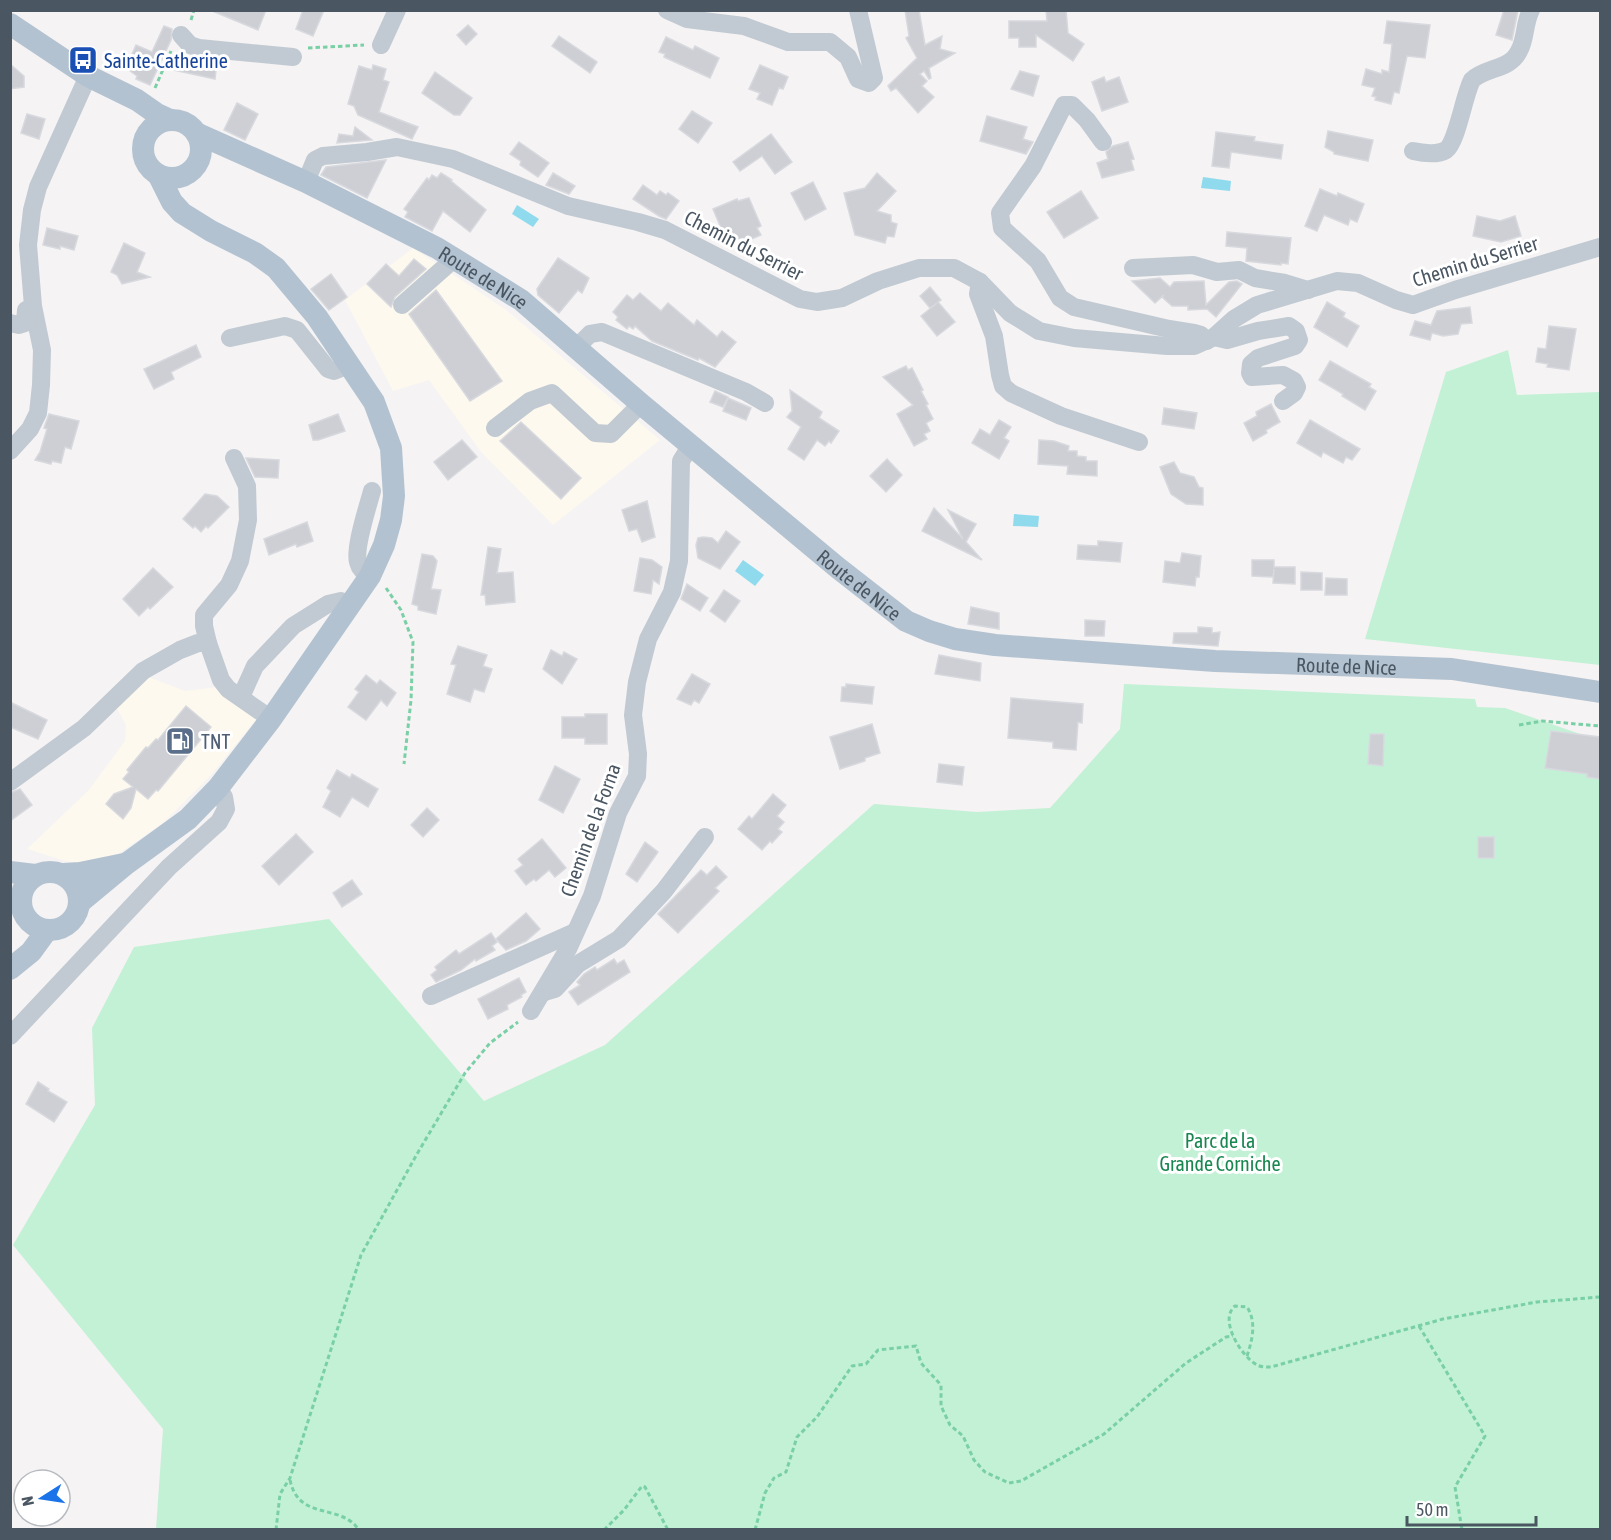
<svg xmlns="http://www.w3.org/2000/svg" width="1611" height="1540" font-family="'Asap Condensed',sans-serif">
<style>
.commercial{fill:#fdf9ef}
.green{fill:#c3f1d5}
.water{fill:#90daee}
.building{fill:#cdcfd5;stroke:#d7d9de;stroke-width:1.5}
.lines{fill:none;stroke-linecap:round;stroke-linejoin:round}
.path{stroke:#7ad0a6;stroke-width:3;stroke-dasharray:4.5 3;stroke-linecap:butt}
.minor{stroke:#c1cad2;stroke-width:18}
.major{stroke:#b3c2d1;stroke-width:22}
.labels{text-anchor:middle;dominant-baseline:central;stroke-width:6;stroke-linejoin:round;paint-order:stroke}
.transit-label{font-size:20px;fill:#164399;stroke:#fff;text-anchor:start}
.street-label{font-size:20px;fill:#4a5661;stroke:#fff}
.service-label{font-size:20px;fill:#4e5e75;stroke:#fff;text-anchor:start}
.park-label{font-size:20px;fill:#17864f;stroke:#fff}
</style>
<rect width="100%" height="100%" fill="#f5f3f3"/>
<g class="commercial">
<polygon points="413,248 505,309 660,440 553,525 482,453 429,380 393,391 345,300"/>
<polygon points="146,676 185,691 219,687 262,712 211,775 163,823 118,854 85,864 65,861 27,849 89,790 125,741 126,725 115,705"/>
</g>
<g class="green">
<polygon points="1508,350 1517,395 1600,392 1600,665 1365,639 1446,372"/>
<polygon points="1124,684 1475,699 1477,707 1505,708 1600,741 1600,1529 156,1529 163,1429 13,1245 95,1105 92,1028 134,947 329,919 484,1101 605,1045 874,804 977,812 1050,808 1120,729"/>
</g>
<g class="water">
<polygon points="1203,177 1231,181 1230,191 1201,188"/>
<polygon points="517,205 539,219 533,227 512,214"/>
<polygon points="1014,514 1039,516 1038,527 1013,526"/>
<polygon points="743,560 764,575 755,586 735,571"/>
</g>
<g class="building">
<polygon points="210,10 266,10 258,30"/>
<polygon points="303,10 324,10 313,36 296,29"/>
<polygon points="905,10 919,10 925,45 942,36 940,49 955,53 929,68 931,78 929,79 924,71 920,74 927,81 922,86 934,97 918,113 896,88 891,91 888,86 917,58 906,38 909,36"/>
<polygon points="1046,10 1066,10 1068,33 1084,44 1073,61 1036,35 1036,47 1019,47 1019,38 1009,38 1009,21 1047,21"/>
<polygon points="1504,10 1518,10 1512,40 1496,35"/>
<polygon points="1387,21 1430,25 1425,58 1407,56 1399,93 1394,92 1391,104 1375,100 1376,97 1372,96 1375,88 1362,85 1366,69 1382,74 1382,70 1389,72 1392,44 1384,43"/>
<polygon points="468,25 477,34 466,45 457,35"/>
<polygon points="164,26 172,29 171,40 150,85 136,79 137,76 126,68 136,45 152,52"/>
<polygon points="559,36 597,62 590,73 552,46"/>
<polygon points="666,37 693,50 695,46 719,58 710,78 664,57 665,54 659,52"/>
<polygon points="166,56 199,62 200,59 217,61 215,79 164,68"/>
<polygon points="10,64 24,76 24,87 10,89"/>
<polygon points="373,65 386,69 383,80 389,82 379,112 418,127 412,139 358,115 354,106 348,104 359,66 372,70"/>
<polygon points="760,65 788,77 783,89 779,88 772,105 757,99 760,93 749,89"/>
<polygon points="1020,71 1039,76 1033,96 1011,89"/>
<polygon points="435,72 472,98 460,115 454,115 422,93"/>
<polygon points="1104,77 1106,82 1119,77 1128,102 1102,111 1092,82"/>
<polygon points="237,103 258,114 245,140 224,130"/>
<polygon points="692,111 712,123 698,143 679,129"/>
<polygon points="27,114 45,119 39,139 21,133"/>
<polygon points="987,116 1027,127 1023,139 1033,142 1026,154 980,141"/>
<polygon points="355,127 372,140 337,143 339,134 353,136"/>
<polygon points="1328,131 1373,140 1368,161 1334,154 1334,152 1325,147"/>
<polygon points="1216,132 1255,137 1254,141 1283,145 1281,159 1231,152 1229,168 1212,166"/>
<polygon points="771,134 792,162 775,174 762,156 740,171 733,162"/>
<polygon points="519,142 549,163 538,177 520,165 521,161 510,154"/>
<polygon points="1128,142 1134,159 1131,160 1134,170 1102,178 1097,163 1108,159 1106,152 1113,146"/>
<polygon points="386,160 367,198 321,175 326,167"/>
<polygon points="441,173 452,180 451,181 486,210 470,232 443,211 432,231 405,217 408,212 404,209 427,178 429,180 432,175 437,178"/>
<polygon points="553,173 575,186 569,194 546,185"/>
<polygon points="877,173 896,191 877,211 891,215 891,222 897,224 894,237 887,236 885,243 855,235 844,193 865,188"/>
<polygon points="813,182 826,209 805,220 791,193"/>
<polygon points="643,185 657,195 660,191 666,195 668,193 679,201 666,219 659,216 633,199"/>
<polygon points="1320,189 1337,196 1338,193 1364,204 1357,222 1350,219 1348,225 1324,215 1317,231 1305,226"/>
<polygon points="1081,191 1098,218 1064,238 1047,212"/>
<polygon points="749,198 761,226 757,228 761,235 743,243 741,239 735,241 733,237 726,240 713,209 737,199 738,201"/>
<polygon points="1477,216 1500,221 1515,216 1521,236 1501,242 1473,236"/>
<polygon points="47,228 78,236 74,250 60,246 60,249 43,245"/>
<polygon points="1227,232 1291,238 1288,264 1281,263 1281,265 1246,261 1247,248 1226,246"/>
<polygon points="124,243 145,253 137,272 150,277 122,284 117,275 111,272"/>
<polygon points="558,258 589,278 582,293 578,290 559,313 538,295 537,289"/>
<polygon points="414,259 426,269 395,297 391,307 367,284 386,264 399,276"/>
<polygon points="331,274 347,297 329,310 311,289"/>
<polygon points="1160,278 1170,287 1174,282 1204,281 1206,305 1229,282 1237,281 1242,284 1216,317 1207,309 1188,310 1188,306 1172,306 1162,297 1164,295 1155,303 1132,281"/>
<polygon points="930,287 941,300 938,302 955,322 937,336 921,316 937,303 930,308 920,296"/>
<polygon points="436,290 502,381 470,401 409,314"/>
<polygon points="640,293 661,311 668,303 694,325 697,320 717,337 722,331 736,342 715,367 699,358 698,360 652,341 635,326 633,329 629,326 627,329 616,320 618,317 613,312 627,295 633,300"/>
<polygon points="1327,302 1345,313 1343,317 1359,326 1347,347 1314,327"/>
<polygon points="1470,307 1472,323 1461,324 1458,334 1443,336 1432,333 1430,340 1410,335 1415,321 1431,325 1437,311"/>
<polygon points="1549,326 1576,329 1569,370 1547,367 1548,364 1536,362 1538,348 1546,349"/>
<polygon points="196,345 201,357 171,372 174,379 154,389 144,369"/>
<polygon points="1330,361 1371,384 1369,387 1376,391 1365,410 1342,396 1343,394 1319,380"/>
<polygon points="906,366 908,370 912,368 923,390 921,391 928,404 926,405 933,419 926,423 930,431 924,434 927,439 914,446 897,414 913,405 883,377"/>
<polygon points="790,390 822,412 819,418 839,431 831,443 829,441 825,446 817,440 804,460 788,449 801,427 787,417 792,411"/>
<polygon points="715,391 728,397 723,407 710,402"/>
<polygon points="728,398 751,408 746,420 723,411"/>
<polygon points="1271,404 1280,422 1266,430 1267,433 1253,441 1244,423 1257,416 1256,412"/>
<polygon points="1164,408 1197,413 1194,429 1162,424"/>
<polygon points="49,414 79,421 71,449 65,447 61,463 52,461 51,464 35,460 40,452 47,429 44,428"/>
<polygon points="338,414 345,431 318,440 313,440 309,425"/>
<polygon points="999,420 1011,427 1004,438 1009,441 999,459 972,443 980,429 990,435"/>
<polygon points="1310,420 1360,449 1352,460 1346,457 1343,463 1323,452 1321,457 1297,443"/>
<polygon points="521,422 581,478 561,499 500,441"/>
<polygon points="462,440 477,457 448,480 434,462"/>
<polygon points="1039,440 1054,441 1069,446 1068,451 1077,451 1077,456 1086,457 1086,461 1097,461 1097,476 1067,474 1068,466 1038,464"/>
<polygon points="246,458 279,460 278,478 255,477"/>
<polygon points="887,459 902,475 886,492 870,476"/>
<polygon points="1174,462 1180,473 1194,477 1199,487 1203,488 1203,505 1186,504 1171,494 1160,467"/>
<polygon points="205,494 217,496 229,507 208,528 206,526 201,532 195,526 193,528 183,519"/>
<polygon points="647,501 655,537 642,542 637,529 629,531 622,510"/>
<polygon points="934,508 963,539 948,510 976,524 966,542 982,560 922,531"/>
<polygon points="307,522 313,541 297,547 296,544 269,555 264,539"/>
<polygon points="726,531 740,542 720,569 698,558 696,545 698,538 703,537 712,538 718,543"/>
<polygon points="1098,541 1122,543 1120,562 1077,559 1078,545 1098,546"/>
<polygon points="488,547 501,549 497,573 513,572 515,602 486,605 485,595 481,595"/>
<polygon points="1182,553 1201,556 1199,577 1196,577 1195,586 1163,582 1165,561 1180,563"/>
<polygon points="422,554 433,556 437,561 431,589 441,590 436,614 418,610 418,606 412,604"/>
<polygon points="640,558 652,560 662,567 659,584 653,580 651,594 634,591"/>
<polygon points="1252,560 1274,560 1274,567 1295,567 1295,584 1273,583 1274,569 1273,577 1252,576"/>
<polygon points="153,568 173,587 150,609 148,607 139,616 123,599"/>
<polygon points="1301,572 1322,573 1322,590 1301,590"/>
<polygon points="1326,578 1347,579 1347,595 1325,595"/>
<polygon points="687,584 708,598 700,611 681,599"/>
<polygon points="724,590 740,601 725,622 710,611"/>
<polygon points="971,607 999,613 999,629 968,624"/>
<polygon points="1085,620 1105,621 1104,636 1085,636"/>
<polygon points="1198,627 1212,628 1212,633 1220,632 1218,646 1173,643 1174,633 1198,633"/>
<polygon points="458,646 487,655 483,666 492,669 484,692 474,689 470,702 447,694 456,665 451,664"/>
<polygon points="551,650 562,656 564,652 577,659 562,684 543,669"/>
<polygon points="939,655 981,663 980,681 935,674"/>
<polygon points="692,674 710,684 699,703 694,700 691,705 677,699"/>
<polygon points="366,675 377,684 380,680 396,693 387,706 381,700 366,720 348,707 359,692 355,689"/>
<polygon points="846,684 874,687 872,704 841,701 842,687 846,687"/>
<polygon points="1011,698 1083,704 1082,723 1078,722 1076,750 1053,748 1053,742 1008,738"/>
<polygon points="10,702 47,720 38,739 10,727"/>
<polygon points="186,706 211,727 158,791 156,790 148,799 136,789 131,808 123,819 106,804 114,794 133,787 123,779 129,772 127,770 146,747 148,748 156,739 158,740"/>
<polygon points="585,714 607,714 607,744 585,744 585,738 562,738 562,717 585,717"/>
<polygon points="872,724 880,753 865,758 865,761 840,769 830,737"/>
<polygon points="1551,731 1600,737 1600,779 1587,777 1587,774 1545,768"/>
<polygon points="1370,734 1384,734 1383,766 1368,764"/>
<polygon points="939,764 964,767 962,785 937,782"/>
<polygon points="555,766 580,779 563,813 539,800"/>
<polygon points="337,770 350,778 352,774 378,789 368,807 352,797 340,817 323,807 331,791 327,788"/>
<polygon points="20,789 32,805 10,821 10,793"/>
<polygon points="773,794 786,805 777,816 784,822 778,829 782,832 772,843 770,841 762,850 738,829 749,816 752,819"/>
<polygon points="427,808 439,820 423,837 411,825"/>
<polygon points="296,834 313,852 279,885 262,866"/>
<rect x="1478" y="837" width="16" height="21"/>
<polygon points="542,839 566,868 555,877 549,870 536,881 534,879 526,885 515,871 523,865 518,859"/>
<polygon points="645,842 658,852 637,882 626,874"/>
<polygon points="716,866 727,877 715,888 719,891 678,933 658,914 701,870 707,875"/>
<polygon points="352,880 362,894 342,907 333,893"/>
<polygon points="526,913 540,929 526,941 506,950 496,939"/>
<polygon points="491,933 497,942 492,946 495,950 476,961 475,959 461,970 436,982 431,975 437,970 435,967 456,950 459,954"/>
<polygon points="614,959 617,964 624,960 630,972 578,1005 569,992 580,985 577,982 584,974 595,967 597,970"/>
<polygon points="519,978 526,992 521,995 522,997 507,1005 508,1009 488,1019 478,999"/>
<polygon points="38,1082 49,1089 48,1091 67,1102 54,1122 26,1104"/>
</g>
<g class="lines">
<g class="path">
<polyline points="191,20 194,10"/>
<polyline points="308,48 364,45"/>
<polyline points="155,88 171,51"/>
<polyline points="386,588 401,610 413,642 411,700 404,764"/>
<polyline points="1519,725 1542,721 1600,726"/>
<polyline points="1419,1326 1485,1436 1455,1487 1462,1530"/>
<path d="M1247 1356C1252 1341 1257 1322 1247 1307L1235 1306C1218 1320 1242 1357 1257 1365 1261 1367 1266 1367 1271 1367L1443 1319 1537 1302 1600 1297"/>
<path d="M290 1480C299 1522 340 1502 359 1530"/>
<polyline points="276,1530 280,1494 290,1478 361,1255 417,1154 465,1073 490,1043 518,1022"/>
<polyline points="604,1530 624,1510 642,1486 645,1487 668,1530"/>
<polyline points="755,1530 765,1493 774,1478 786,1472 797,1437 817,1417 852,1366 866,1364 878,1350 916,1346 921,1363 941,1385 941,1406 950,1425 963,1436 974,1460 985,1472 1009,1483 1021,1481 1104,1434 1186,1363 1226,1337 1233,1336"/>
</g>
<g class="minor">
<polyline points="667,10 687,19 744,26 788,42 830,42 848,57 858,79 869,83 874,78 858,10"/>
<polyline points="181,35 190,45 199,48 293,57"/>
<polyline points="381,45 397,10"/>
<polyline points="1103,142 1087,120 1072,105 1064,105 1033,166 1000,213 1002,228 1038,261 1060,298 1074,307 1169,329 1194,333 1201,335 1207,341"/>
<path d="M1413 151C1422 153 1438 155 1446 150 1457 142 1464 95 1472 80 1486 67 1510 70 1519 51 1526 39 1524 23 1531 10"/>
<polyline points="306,182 315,160 323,156 367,152 397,147 453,159 568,206 638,222 665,230 800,299 817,302 842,298 878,281 919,268 954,268 980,282 1010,313 1039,331 1074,338 1167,346 1194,346 1214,337 1234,319 1257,305 1337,281 1358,283 1396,300 1413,305 1455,290 1600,247"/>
<polyline points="1133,268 1193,265 1217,272 1239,270 1255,278 1285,283 1308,290"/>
<polyline points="980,282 978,294 994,336 1000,375 1003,386 1011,393 1061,416 1139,442"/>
<polyline points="402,305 454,259"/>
<polyline points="10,323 19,325 25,323 26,310"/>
<polyline points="1214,337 1227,340 1258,331 1289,326 1296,331 1299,340 1295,346 1258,358 1251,364 1250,373 1252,377 1283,375 1294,381 1297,387 1294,393 1283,401"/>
<polyline points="230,338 285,326 297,330 328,369 334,371 349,365"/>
<polyline points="575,349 590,334 602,332 746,392 765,403"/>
<polyline points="495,428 530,401 552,393 595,433 611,434 641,404"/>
<polyline points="10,451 30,429 38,413 41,385 42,350 33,306 28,245 32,210 38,187 88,76"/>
<path d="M370 576C364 572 360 570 358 562 354 548 368 506 372 491"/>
<polyline points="208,643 204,626 204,615 229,585 240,561 248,520 247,486 234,458"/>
<polyline points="241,697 255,666 293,626 328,604 341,601 351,605"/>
<polyline points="10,782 84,728 143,671 180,650 198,643 208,643 221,680 228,689 271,719"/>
<polyline points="545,992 555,989 578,964 619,939 664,891 705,837"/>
<polyline points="431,996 575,932"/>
<polyline points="531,1011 568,949 592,896 618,813 637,776 638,754 633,715 637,682 648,639 672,592 679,561 681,461 691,445"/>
<polyline points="10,1036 169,867 219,822 226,809 224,797 218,788"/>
</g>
<g class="major">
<polyline points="10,24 88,76 137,100 157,114 170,120"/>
<circle cx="172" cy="149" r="29"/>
<path id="s1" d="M196 133 306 182 437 248 521 300 641 404 838 568 906 621 929 631 955 639 995 645 1215 661 1452 669 1600 692"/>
<circle cx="50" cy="901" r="29"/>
<polyline points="10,872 35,875"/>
<polyline points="64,874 80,873 124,864"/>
<polyline points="79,903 126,864 188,819 218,788 271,719 370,576 384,545 391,520 394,496 391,448 374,402 317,317 276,268 255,253 211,231 182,213 172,202 159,176"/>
<polyline points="10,969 31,952 47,930"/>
</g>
</g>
<defs>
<g id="bus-square" transform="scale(1.5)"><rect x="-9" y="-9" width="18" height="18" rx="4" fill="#1a4fb4" stroke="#fff"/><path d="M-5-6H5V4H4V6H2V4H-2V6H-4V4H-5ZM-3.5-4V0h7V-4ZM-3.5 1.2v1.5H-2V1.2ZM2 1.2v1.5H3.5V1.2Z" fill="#fff"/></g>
<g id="fuel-square" transform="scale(1.5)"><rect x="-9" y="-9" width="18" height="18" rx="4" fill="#5c6f8a" stroke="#fff"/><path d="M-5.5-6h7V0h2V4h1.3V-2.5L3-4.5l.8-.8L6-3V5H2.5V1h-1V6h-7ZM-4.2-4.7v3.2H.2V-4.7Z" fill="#fff"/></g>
</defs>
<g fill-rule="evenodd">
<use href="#bus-square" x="83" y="60"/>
<use href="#fuel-square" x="180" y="741"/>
</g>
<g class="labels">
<g class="transit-label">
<text x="104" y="60">Sainte-Catherine</text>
</g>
<g class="street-label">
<text transform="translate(744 245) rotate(27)">Chemin du Serrier</text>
<text transform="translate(1475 261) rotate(-17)">Chemin du Serrier</text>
<text stroke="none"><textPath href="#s1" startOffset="322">Route de Nice</textPath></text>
<text stroke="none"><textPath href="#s1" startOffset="808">Route de Nice</textPath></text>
<text stroke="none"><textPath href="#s1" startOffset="1312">Route de Nice</textPath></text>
<text transform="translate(590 830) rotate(-70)">Chemin de la Forna</text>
</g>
<g class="service-label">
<text x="201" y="741">TNT</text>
</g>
<g class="park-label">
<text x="1220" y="1140">Parc de la<tspan x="1220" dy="23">Grande Corniche</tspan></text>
</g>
</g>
<rect width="1611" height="1540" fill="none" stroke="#4a5661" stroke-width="24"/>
<g transform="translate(42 1498) rotate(258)"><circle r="28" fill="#ffffff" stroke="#b7bbc0" stroke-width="1.5"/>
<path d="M0-4.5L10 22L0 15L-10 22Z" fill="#1a73e8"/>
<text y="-9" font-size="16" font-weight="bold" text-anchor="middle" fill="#4a5661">N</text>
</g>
<path d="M1407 1516v9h129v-9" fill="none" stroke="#4a5661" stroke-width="3"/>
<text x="1416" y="1516" font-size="18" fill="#4a5661" stroke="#ffffff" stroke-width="4.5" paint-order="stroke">50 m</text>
</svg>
